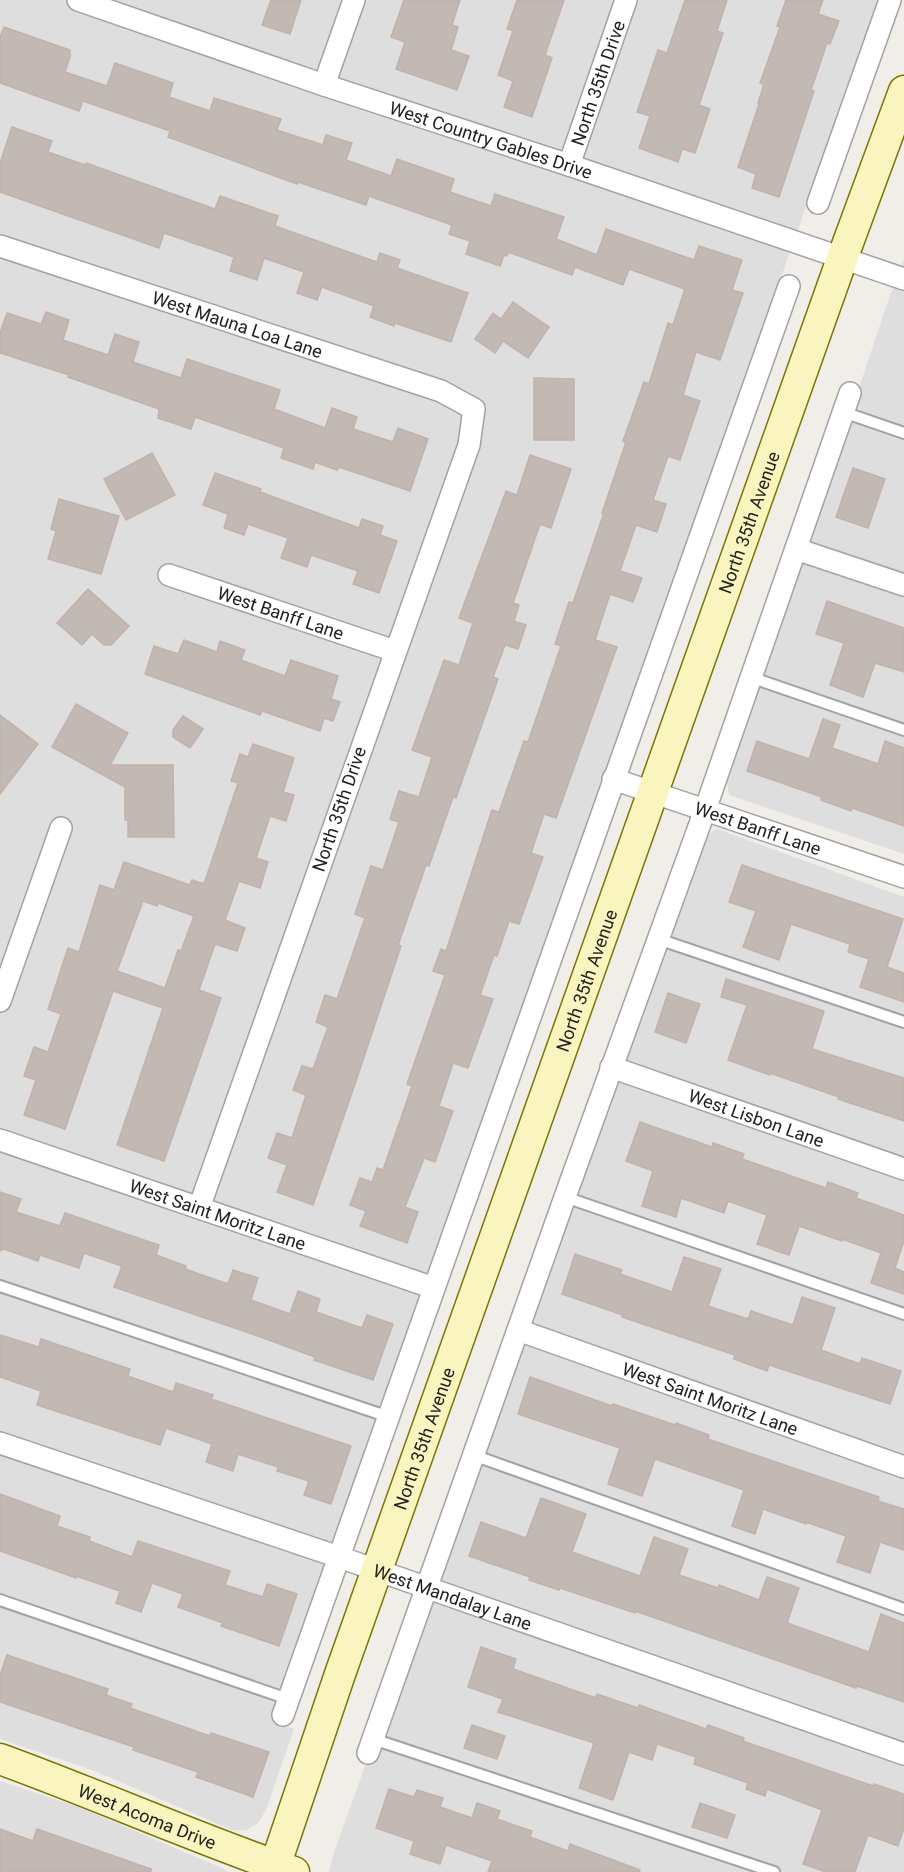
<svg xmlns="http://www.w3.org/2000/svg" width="904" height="1872" font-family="Roboto,sans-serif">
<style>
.residential{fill:#dfdede}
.building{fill:#c2b8b4;stroke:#c3b1aa;stroke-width:1.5;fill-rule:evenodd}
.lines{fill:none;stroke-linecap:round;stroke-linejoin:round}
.lane-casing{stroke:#a2a2a2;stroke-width:14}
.street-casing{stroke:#a2a2a2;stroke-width:24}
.secondary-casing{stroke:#7b7705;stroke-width:33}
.lane{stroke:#fff;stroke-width:10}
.street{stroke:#fff;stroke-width:21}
.secondary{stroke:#faf4be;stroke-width:30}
.labels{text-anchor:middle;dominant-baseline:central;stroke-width:4.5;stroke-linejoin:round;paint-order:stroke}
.street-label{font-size:18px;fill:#212121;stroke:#fff}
</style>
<rect width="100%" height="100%" fill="#f1ede8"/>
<g class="residential">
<polygon points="0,0 879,0 271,1721 294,1729 266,1810 258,1823 246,1830 232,1830 95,1771 0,1739"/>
<polygon points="904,259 904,854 729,795 727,783 887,304"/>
<polygon points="717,829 904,897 904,1872 329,1872 334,1852 703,837"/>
<polygon points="0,1781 81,1808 222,1868 227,1872 0,1872"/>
</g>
<g class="building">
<polygon points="271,0 301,0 290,34 262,25"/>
<polygon points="404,0 460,0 452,25 458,27 451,50 469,56 457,90 396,69 405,42 391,37"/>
<polygon points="517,0 564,0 545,55 552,58 532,117 504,107 513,81 498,75 513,31 507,29"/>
<polygon points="685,0 727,0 717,31 723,33 699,105 710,109 695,153 682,149 678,162 639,148 650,116 637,112 658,50 667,53"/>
<polygon points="786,0 823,0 818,14 839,21 830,44 827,43 811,90 814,91 779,197 752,188 756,174 738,167 759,104 758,103 764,84 760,83 780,27 777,26"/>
<polygon points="4,27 70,50 70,57 65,72 107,86 115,63 173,83 169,97 210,111 214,98 281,119 277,130 323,145 326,135 352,143 346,160 391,176 397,159 454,179 450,192 491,206 495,194 564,217 556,239 597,255 606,229 694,260 699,246 742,260 732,290 743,293 720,360 696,352 683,395 700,401 680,460 668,456 653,500 666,504 657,532 636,525 620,571 642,578 633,602 610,594 595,640 617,647 556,818 544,814 531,853 543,857 519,924 509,921 497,956 494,955 480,995 493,999 468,1068 453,1063 439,1106 453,1111 435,1162 424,1158 405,1207 418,1212 407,1243 360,1226 366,1211 350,1205 360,1178 372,1182 377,1168 383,1170 412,1086 407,1084 445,975 433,971 441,949 446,951 492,810 499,812 524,741 528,742 561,646 555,644 569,602 573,603 604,513 602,513 626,442 623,441 644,382 649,384 668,323 673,325 685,289 629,269 623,285 575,267 572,275 508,252 507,256 504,255 500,266 466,254 470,241 449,234 452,225 369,196 366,205 298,182 297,184 168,137 170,131 83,101 79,111 0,83 0,37"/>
<polygon points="12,127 52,141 48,152 85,165 86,163 215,209 220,196 278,216 275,226 377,262 380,253 400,260 397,268 468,293 451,342 395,323 394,326 370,317 374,306 322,287 317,300 297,293 304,272 264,258 257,280 230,271 234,257 164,233 159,248 0,192 0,163"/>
<polygon points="513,302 549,327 528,358 503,341 495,353 475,339 493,313 501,319"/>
<polygon points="46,312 69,320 63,340 108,355 115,334 139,342 133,362 181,378 187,359 280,390 274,409 325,428 332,408 357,417 353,429 393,442 398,428 428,439 410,491 339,467 337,470 315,462 313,469 281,458 284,448 195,417 191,429 158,418 159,409 68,377 69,375 0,353 0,333 7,313 41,324"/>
<polygon points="534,378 574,379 574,440 534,440"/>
<polygon points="152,453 175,495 126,520 104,479"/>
<polygon points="530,455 571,469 551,528 540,524 513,603 519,605 514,621 526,625 518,649 505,645 493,677 498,679 456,798 453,797 429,866 426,865 398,945 401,946 355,1084 313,1205 277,1192 287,1165 268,1158 277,1133 292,1138 306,1095 293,1090 302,1066 313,1069 328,1027 316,1022 325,995 337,999 365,918 355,914 371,866 383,870 399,822 390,819 399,791 419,797 432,757 412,750 444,660 459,665 473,623 459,618 506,491 517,495"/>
<polygon points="853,468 885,479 868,528 836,517"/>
<polygon points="215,473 261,489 260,492 359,528 362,519 383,526 380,535 397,541 379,593 353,584 358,571 311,555 307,567 281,558 288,538 248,524 244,535 224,528 228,514 203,505"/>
<polygon points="59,499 119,516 101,574 48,559 56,531 51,529"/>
<polygon points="88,589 129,626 111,645 104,645 92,634 82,645 57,623"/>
<polygon points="827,601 904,628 904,672 875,663 863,697 830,685 844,643 816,634"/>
<polygon points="184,640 217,652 220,641 245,650 241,660 285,676 291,660 338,676 331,699 340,702 333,721 324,718 320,731 262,711 260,715 145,674 154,646 178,654"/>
<polygon points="76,704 128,733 110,765 173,765 174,837 128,837 128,820 125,820 125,787 52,747"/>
<polygon points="0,715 38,744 0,794"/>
<polygon points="183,716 203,729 190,748 173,737 173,730"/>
<polygon points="823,719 840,725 832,748 878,764 885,741 904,748 904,826 852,808 851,811 821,800 822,797 747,771 757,741 809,759"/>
<path d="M253 744 294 758 283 792 294 795 286 821 270 816 256 858 268 862 260 888 239 881 225 920 245 928 237 951 215 944 199 990 221 998 164 1161 117 1145 163 1008 113 991 65 1129 24 1115 36 1080 24 1076 34 1047 48 1052 61 1014 48 1009 68 948 79 952 100 885 114 890 124 862 190 885 192 880 204 884 238 783 231 781 240 754 248 757ZM143 901 157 906 158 903 194 916 181 951 178 950 165 988 117 971Z"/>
<polygon points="742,865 903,919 887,967 904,973 904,1002 860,987 869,959 848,952 850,944 791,924 779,960 743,947 756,911 729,902"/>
<polygon points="726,979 824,1011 812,1049 904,1078 904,1121 838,1099 839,1097 770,1073 770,1075 728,1060 747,1005 721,997"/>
<polygon points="668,993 700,1004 686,1043 655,1032"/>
<polygon points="640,1122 712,1147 713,1143 744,1154 742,1159 826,1188 828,1182 858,1193 856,1198 904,1215 904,1241 895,1268 904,1272 904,1294 871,1283 881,1253 842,1239 842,1241 799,1226 789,1255 757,1244 767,1215 728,1201 724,1213 681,1198 676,1217 642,1206 653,1171 626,1161"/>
<polygon points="0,1192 21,1199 16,1212 60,1226 65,1213 132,1236 159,1245 156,1255 186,1266 185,1269 228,1284 233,1270 258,1278 251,1300 290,1314 298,1291 320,1299 316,1312 362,1328 367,1315 393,1324 373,1380 314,1360 315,1357 255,1335 114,1287 122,1266 84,1253 79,1268 40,1255 38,1261 4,1249 0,1251"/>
<polygon points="575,1254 622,1270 620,1274 672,1292 684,1257 721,1269 708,1306 748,1319 751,1311 793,1325 802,1297 835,1308 821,1350 860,1364 862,1358 901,1371 890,1404 769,1365 767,1371 734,1359 735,1355 622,1317 623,1315 562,1294"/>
<polygon points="0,1335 39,1347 41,1339 130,1369 128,1376 173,1392 176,1383 213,1395 211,1399 351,1446 331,1504 304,1495 309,1481 277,1471 278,1467 238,1454 233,1471 206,1462 212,1444 166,1428 160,1445 37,1405 41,1391 0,1377"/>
<polygon points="530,1377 612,1406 613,1404 675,1425 676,1423 709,1435 708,1439 879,1497 878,1501 904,1509 904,1550 880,1542 870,1573 837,1562 846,1536 806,1522 806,1524 763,1509 755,1534 732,1526 744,1490 655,1459 642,1496 608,1484 620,1448 518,1414"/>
<polygon points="0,1494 60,1516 57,1526 90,1537 89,1541 132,1557 138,1541 230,1571 225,1585 263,1597 267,1584 297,1594 279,1646 221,1626 223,1623 178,1607 183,1594 152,1583 141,1612 116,1603 120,1591 76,1576 76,1578 0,1551"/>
<polygon points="541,1498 586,1514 572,1552 640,1576 654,1537 688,1549 679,1575 718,1588 719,1585 759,1600 767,1577 799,1588 787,1623 869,1652 881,1614 904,1623 904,1702 857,1686 856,1688 635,1611 635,1613 560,1588 559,1590 529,1580 530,1577 469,1556 481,1522 526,1538"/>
<polygon points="481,1647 516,1659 513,1669 596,1698 597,1694 638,1708 639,1705 706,1729 708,1725 744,1738 743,1741 873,1786 874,1784 904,1794 904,1828 898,1846 868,1835 855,1872 826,1872 803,1864 822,1810 767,1789 765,1796 746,1789 748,1783 694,1764 696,1757 657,1744 652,1760 629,1752 613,1800 579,1788 594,1743 498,1712 503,1699 468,1687"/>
<polygon points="7,1655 108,1689 106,1695 132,1704 130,1708 210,1736 211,1733 269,1752 253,1797 196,1777 198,1772 133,1750 134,1747 0,1702 0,1675"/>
<polygon points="472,1725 505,1736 497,1759 464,1748"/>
<polygon points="389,1789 414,1797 417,1790 443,1798 440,1807 472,1818 477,1803 500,1811 497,1819 532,1831 530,1837 568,1851 570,1844 640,1870 639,1872 488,1872 492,1861 446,1845 440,1864 410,1854 414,1841 376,1828"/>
<polygon points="700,1803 735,1815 727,1838 692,1827"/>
<polygon points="0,1829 33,1841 37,1829 151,1869 151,1872 0,1872"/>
</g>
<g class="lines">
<g class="lane-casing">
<g id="lane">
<polyline points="843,412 904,433"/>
<polyline points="750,677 904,730"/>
<polyline points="658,939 904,1022"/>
<polyline points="565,1197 904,1314"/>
<polyline points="0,1286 389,1417"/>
<polyline points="473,1455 904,1609"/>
<polyline points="0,1600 288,1699"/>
<polyline points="373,1739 774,1872"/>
</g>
</g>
<g class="street-casing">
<g id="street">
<path id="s1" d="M78 0 324 85 569 165 904 279"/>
<polyline points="324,85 354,0"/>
<path id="s2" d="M569 165 626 0"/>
<polyline points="818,203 890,0"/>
<path id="s3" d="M0 246 441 391 474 409 469 445 199 1208"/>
<polyline points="796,549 904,585"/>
<path id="s4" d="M169 575 395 651"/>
<path id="s5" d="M613 779 904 877"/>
<polyline points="0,1001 61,828"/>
<path id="s6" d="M611 1067 904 1169"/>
<path id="s7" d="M0 1140 434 1288"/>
<path id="s8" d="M518 1330 904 1467"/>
<path id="s9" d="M0 1443 339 1557 904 1754"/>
<polyline points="283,1715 789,286"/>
<polyline points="368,1753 565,1197 705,810 850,393"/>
</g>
</g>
<g class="secondary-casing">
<g id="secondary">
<path id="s10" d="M0 1759C99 1795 195 1838 294 1872"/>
<path id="s11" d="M273 1872 340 1674 842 259 904 91"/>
</g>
</g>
<use href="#lane" class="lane"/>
<use href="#street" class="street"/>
<use href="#secondary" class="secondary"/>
</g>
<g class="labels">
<g class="street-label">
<text stroke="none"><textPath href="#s2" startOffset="87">North 35th Drive</textPath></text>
<text stroke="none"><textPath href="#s1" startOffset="436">West Country Gables Drive</textPath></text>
<text stroke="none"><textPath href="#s3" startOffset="250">West Mauna Loa Lane</textPath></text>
<text stroke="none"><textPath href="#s11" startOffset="1431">North 35th Avenue</textPath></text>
<text stroke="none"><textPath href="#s4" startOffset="118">West Banff Lane</textPath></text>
<text transform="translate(339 809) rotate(-71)">North 35th Drive</text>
<text stroke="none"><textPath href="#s5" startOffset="153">West Banff Lane</textPath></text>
<text stroke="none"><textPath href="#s11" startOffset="945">North 35th Avenue</textPath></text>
<text stroke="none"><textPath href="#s6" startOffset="154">West Lisbon Lane</textPath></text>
<text stroke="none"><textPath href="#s7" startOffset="230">West Saint Moritz Lane</textPath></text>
<text stroke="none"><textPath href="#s8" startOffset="204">West Saint Moritz Lane</textPath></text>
<text stroke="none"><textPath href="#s11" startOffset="459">North 35th Avenue</textPath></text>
<text stroke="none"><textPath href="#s9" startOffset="478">West Mandalay Lane</textPath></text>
<text stroke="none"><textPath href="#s10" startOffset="158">West Acoma Drive</textPath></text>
</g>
</g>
</svg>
